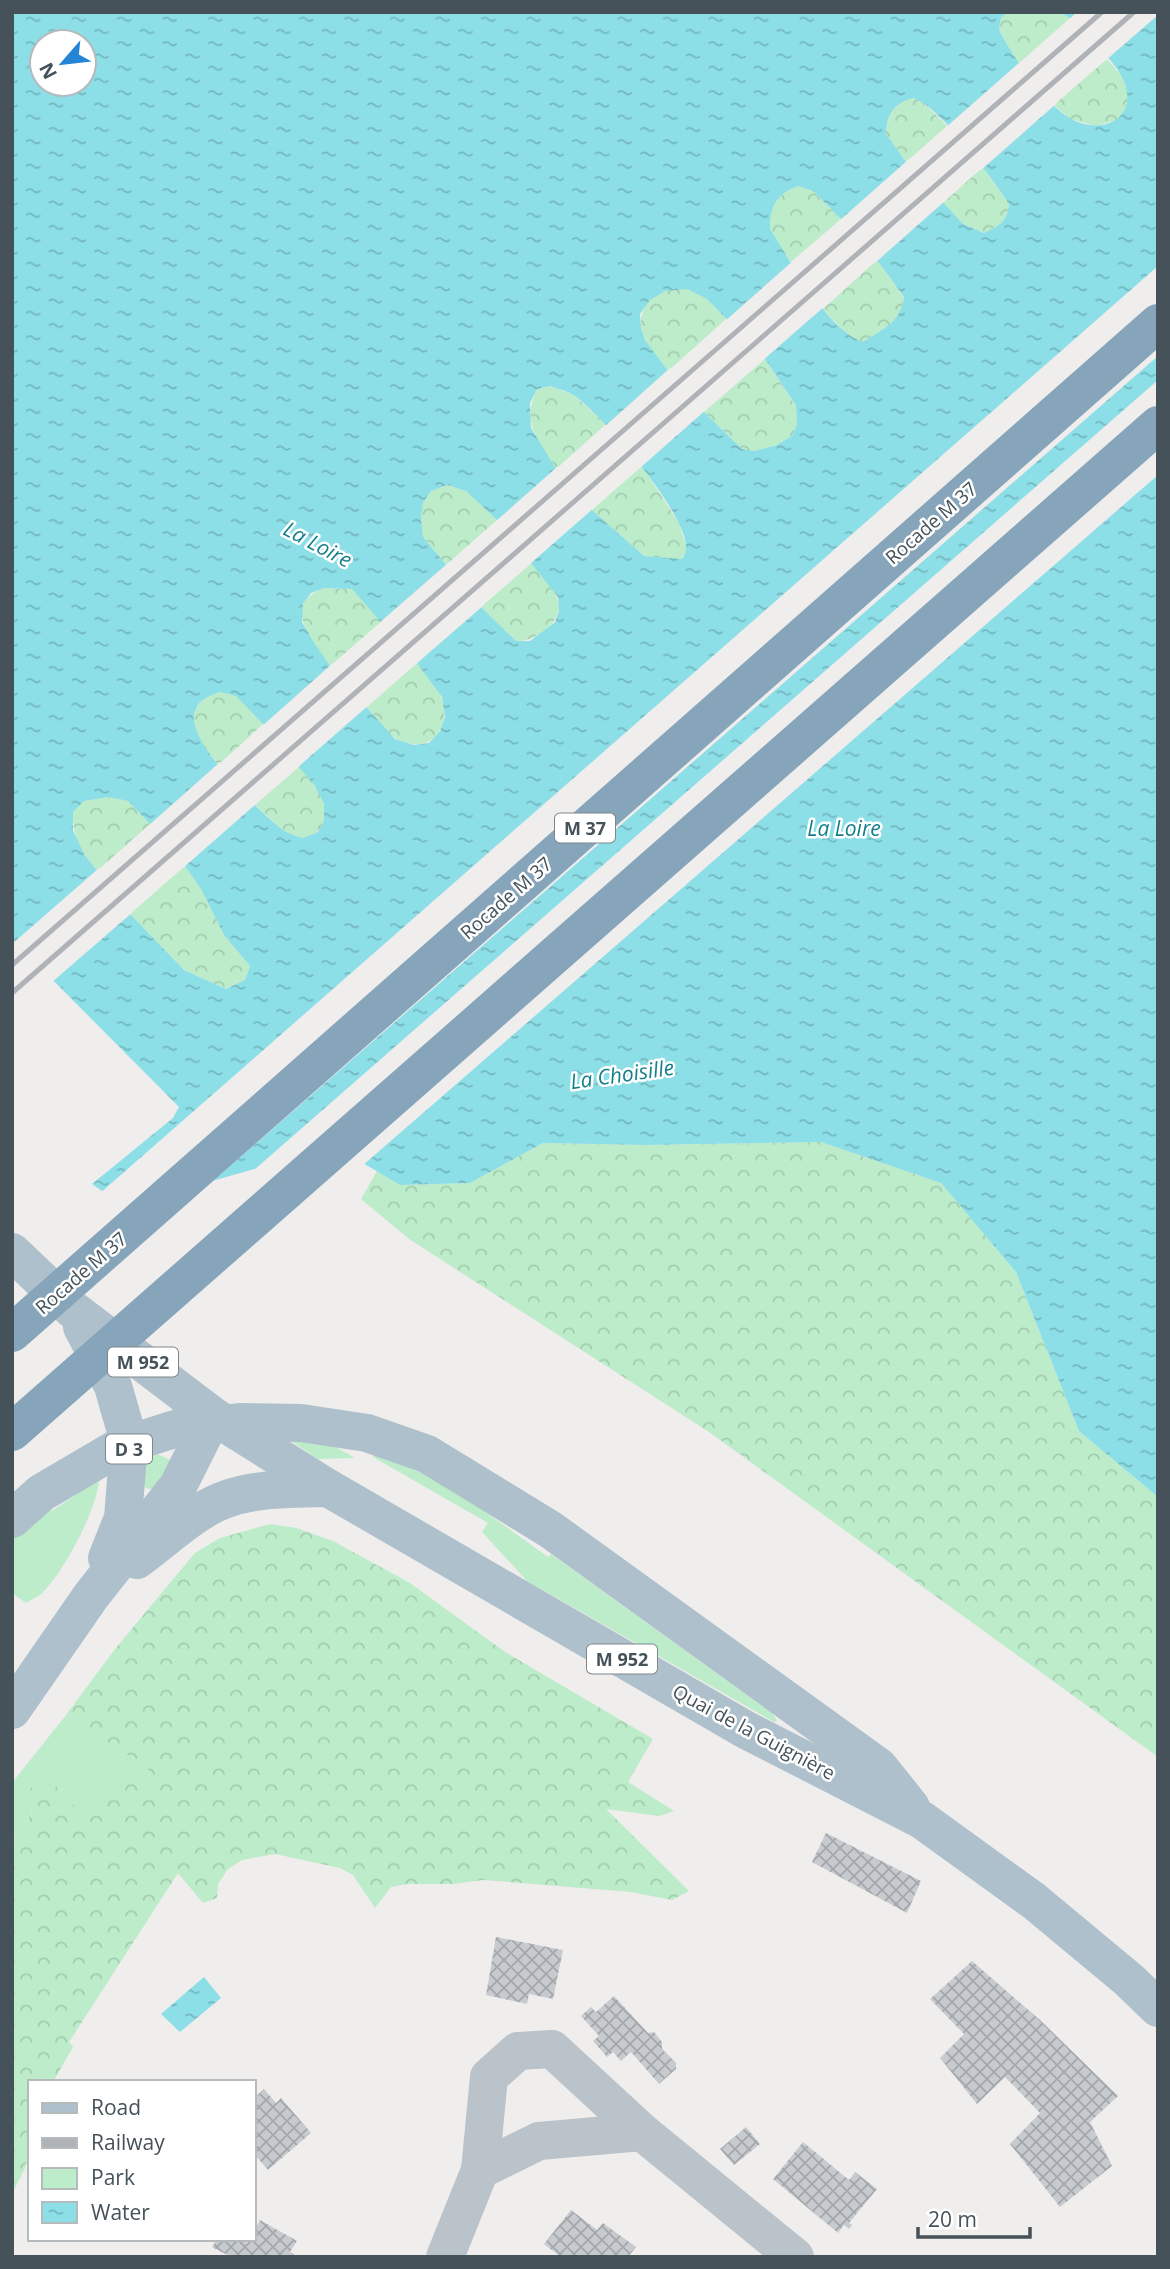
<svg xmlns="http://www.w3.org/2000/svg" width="1170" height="2269" font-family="'Open Sans',sans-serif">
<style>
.green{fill:#bcecc9}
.forest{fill:url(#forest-crowns)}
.water{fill:url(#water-ripples);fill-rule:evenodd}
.pier{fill:#f0eded}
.building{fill:url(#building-cross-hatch)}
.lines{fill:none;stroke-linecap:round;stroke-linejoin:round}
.minor{stroke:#b9c3c9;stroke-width:38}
.major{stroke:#aec0cb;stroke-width:38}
.highway{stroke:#87a5ba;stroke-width:38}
.rail{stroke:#afb3b7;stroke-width:5}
.labels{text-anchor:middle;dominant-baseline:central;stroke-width:5;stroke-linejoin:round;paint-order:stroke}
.shield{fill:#fff;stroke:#7e868b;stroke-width:2}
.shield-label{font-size:18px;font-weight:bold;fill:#465259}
.street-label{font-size:19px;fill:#465259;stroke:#fff}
.water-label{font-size:21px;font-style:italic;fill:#137f8a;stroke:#fff}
</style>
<defs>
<pattern id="forest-crowns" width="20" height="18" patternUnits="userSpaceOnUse" patternTransform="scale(1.75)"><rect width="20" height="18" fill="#bcecc9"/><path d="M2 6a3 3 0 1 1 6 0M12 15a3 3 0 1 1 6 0" fill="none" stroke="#a3ccaf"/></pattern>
<pattern id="water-ripples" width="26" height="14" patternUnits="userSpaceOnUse" patternTransform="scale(1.75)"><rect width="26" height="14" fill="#8cdee7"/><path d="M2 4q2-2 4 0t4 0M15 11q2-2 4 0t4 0" fill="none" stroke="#74b7be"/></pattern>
<pattern id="building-cross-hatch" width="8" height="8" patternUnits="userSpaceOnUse" patternTransform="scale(1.75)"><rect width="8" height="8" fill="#c7cbd0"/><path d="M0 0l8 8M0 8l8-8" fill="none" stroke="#a3a7ac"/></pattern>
</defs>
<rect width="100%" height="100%" fill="#f0eded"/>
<g class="green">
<polygon points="285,1437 327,1442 355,1458 318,1459"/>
<polygon points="141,1446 172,1461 155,1489 149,1489 143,1486"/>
<polygon points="376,1452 448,1485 548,1557 551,1554 773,1714 777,1721 774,1722 527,1581 482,1532 488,1523 373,1457"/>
<path d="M99 1479C98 1508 64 1571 44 1591 40 1596 32 1599 26 1603L12 1593V1540L49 1506 52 1511Z"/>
<polygon points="66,1715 150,1769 139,1783 104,1799 87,1819 54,1785 32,1810 23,1830 12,1845 12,1783"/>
</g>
<g class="forest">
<polygon points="1007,12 1059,12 1070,18 1018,64 999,30 1001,18"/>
<polygon points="1107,59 1122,76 1129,97 1127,109 1117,120 1096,126 1070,119 1054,105"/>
<path d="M913 98 922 101 947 126 906 162 886 134C887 114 893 104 913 98Z"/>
<path d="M983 167 1009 204C1007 222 1000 225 984 233L963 224 943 203Z"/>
<path d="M798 186 813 191 841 219 791 262C785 252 773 240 769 229 763 207 781 193 798 186Z"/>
<path d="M877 260 904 298C901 322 882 329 863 343L850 338 823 309Z"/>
<path d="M687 289 707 299 726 319 668 371C660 361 650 351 645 339 635 320 644 298 665 291 671 289 680 289 687 289Z"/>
<polygon points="765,359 796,407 797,424 792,436 777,445 755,451 742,449 704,412"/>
<path d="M550 386 574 395 606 424 556 469C538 441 521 422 537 389Z"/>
<polygon points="642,466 679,523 687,549 682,560 644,556 592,510"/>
<polygon points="447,485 466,491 497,520 446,565 423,537 421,518 423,503 431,491"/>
<path d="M533 562C548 583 575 606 546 629 535 637 530 641 516 641L481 607Z"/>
<path d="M325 588 352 589 382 621 330 666C313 640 279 604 325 588Z"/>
<path d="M417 663C425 674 438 687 442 699 452 730 427 756 397 739 386 733 376 716 367 707Z"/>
<path d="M220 692 237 696 263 724 218 765C197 738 175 707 220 692Z"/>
<path d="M300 766C312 782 338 811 318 831 315 834 308 836 303 838L286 833 255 805Z"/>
<path d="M108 797 128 801 150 824 97 871C80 850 73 838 73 812L84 801Z"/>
<polygon points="185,866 201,889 224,935 250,966 245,980 226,989 184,970 130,914"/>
<polygon points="821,1142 941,1183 1016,1272 1079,1431 1158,1497 1158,1757 709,1432 409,1239 361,1199 377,1171 400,1185 470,1183 543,1143 644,1145"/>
<path d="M270 1524 296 1528 333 1541 410 1583 505 1652 653 1739 628 1782 674 1811 659 1816 606 1809 689 1891 672 1900 631 1892 484 1880 452 1884H407L391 1887 375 1908 353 1875 340 1868 275 1854 242 1860 228 1869 218 1884 217 1898 203 1903 178 1873 69 2042 73 2047 53 2082H30V2153L25 2168 12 2194V1845L23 1830 32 1811 24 1802 32 1786 43 1790 54 1784 87 1819C104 1799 111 1783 139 1783L149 1769 66 1715 115 1649 195 1553 220 1538Z"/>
</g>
<g class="water">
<path d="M12 12H1007L1001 18 999 30C1013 57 1042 100 1068 117 1099 137 1141 120 1123 79 1116 62 1084 33 1070 18L1059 12H1158V1497L1079 1431 1016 1272 941 1183 821 1142 644 1145 543 1143 470 1183 400 1185 346 1153 279 1162 124 1206 92 1184 173 1118 179 1107 12 939ZM42 42H84V84H42ZM913 98C940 106 993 179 1009 204 1007 222 1000 225 984 233L963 224 906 162 886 134C887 114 893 104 913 98ZM798 186 813 191 841 219 877 260 904 297C901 322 883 329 863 342 828 331 790 260 770 229 769 206 777 194 798 186ZM687 289 707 299 765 359 796 406 797 424 792 436 777 445 755 451 742 449 704 412 668 371 645 340 641 328 640 314 650 300 665 291ZM550 386C558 389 568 391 575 396 603 416 689 515 686 549 686 553 684 556 682 559L644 556 592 510 556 469 531 428 530 403 537 389ZM447 485 466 491 497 520 558 597 559 611 555 622 530 641H516L481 607 423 537 421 518 423 503 431 491ZM325 588 352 589 417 663 442 697 445 717 440 731 429 743 414 745 395 739 330 666 313 641 302 622 303 604 311 593ZM220 692 236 696 263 724 315 786 324 804V821L318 832 303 838C296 836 289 834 283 830 261 813 183 740 195 711 199 699 210 696 220 692ZM108 797 128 801 150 824 185 866 201 889 224 935 250 966 245 980 226 989 184 970 130 914 84 854 73 830V812L84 801Z"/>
<polygon points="204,1977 221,1998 180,2032 161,2014"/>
</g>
<g class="pier">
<polygon points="1077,12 1158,12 1158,15 1105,61 1067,21"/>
<polygon points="1020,62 1057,103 981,170 945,128"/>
<polygon points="909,159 946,200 875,263 839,221"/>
<polygon points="794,260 825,306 762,361 724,322"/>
<polygon points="1158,266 1158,356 205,1188 133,1220 99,1194"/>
<polygon points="670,368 707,409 640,468 604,427"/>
<polygon points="1158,380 1158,475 362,1166 346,1157 279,1166 247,1176"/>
<polygon points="558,466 595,507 530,564 495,522"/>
<polygon points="448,563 484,605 415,665 379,623"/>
<polygon points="333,663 370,704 297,768 261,727"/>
<polygon points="220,762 257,803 183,868 148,826"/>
<polygon points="99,868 133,912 51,983 12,944"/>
</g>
<g class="building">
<polygon points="826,1833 921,1881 907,1913 812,1862"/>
<polygon points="496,1937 563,1950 553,1999 529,1994 527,2004 486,1995"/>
<polygon points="972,1961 1040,2020 1118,2096 1090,2122 1112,2166 1060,2207 1010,2144 1040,2113 1005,2077 977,2104 940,2058 964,2034 930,1999"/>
<polygon points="614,1996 648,2033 654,2032 662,2042 662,2049 676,2063 676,2069 659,2084 631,2052 621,2061 613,2052 607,2057 593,2041 599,2036 581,2016 591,2007 596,2012"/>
<polygon points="264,2089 276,2103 281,2098 311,2133 268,2170 254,2154 254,2098"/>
<polygon points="746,2127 760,2144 734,2165 720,2149"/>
<polygon points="803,2142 849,2180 855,2172 877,2189 849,2223 852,2225 849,2229 844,2225 838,2233 773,2179"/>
<polygon points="571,2210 597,2230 603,2223 636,2247 628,2257 561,2257 544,2244"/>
<polygon points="260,2220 297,2241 290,2252 298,2257 231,2257 212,2247 217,2239 241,2239 247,2243 249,2239 254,2239 254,2231"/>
</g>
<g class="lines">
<g class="minor">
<polyline points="480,2170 489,2077 518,2051 552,2049 642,2132"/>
<polyline points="445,2257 480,2170 539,2141 642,2132 795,2257"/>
</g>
<g class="major">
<polyline points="12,1252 72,1309 213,1416 328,1488 746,1730 922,1820 1034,1901 1129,1980 1158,2008"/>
<polyline points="82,1327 113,1386 129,1442 123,1518 107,1558"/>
<polyline points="12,1519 41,1493 121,1446 178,1428 242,1422 301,1423 367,1433 427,1454 551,1530 879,1767 911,1807"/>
<path d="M137 1560C159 1544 179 1525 202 1511 239 1487 286 1489 328 1488"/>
<polyline points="12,1710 91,1596 178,1486 213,1416"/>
</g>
<g class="highway">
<polyline points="12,1333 1158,323"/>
<polyline points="12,1432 1158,425"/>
</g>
<g class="rail">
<polyline points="12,965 1102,12"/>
<polyline points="12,993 1134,12"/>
</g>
</g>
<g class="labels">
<g class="shield">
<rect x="555" y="813.5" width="60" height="29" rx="5"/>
<rect x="108" y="1347.5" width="70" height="29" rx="5"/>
<rect x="106" y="1434.5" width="46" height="29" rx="5"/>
<rect x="587" y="1644.5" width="70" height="29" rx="5"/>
</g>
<g class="shield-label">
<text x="585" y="828">M 37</text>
<text x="143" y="1362">M 952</text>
<text x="129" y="1449">D 3</text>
<text x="622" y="1659">M 952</text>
</g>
<g class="street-label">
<text transform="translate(931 523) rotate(-41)">Rocade M 37</text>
<text transform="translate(506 898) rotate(-41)">Rocade M 37</text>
<text transform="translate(81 1273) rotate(-41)">Rocade M 37</text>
<text transform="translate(754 1732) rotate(28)">Quai de la Guignière</text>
</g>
<g class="water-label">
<text transform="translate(318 544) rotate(28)">La Loire</text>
<text x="844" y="828">La Loire</text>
<text transform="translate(622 1074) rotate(-8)">La Choisille</text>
</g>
</g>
<rect width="1170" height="2269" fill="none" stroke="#465259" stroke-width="28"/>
<rect x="28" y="2080" width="228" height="161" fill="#ffffff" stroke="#b5babd" stroke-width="2"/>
<rect x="42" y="2103" width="35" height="10" fill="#aec0cb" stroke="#b5babd" stroke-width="2"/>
<text x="91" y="2115" font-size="21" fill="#465259">Road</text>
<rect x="42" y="2138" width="35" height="10" fill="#afb3b7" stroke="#b5babd" stroke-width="2"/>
<text x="91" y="2150" font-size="21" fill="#465259">Railway</text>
<rect x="42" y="2168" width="35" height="21" fill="#bcecc9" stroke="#b5babd" stroke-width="2"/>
<text x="91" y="2185" font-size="21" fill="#465259">Park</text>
<rect x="42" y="2202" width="35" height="21" fill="url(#water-ripples)" stroke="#b5babd" stroke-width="2"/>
<text x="91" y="2220" font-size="21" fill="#465259">Water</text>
<g transform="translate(63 63) rotate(242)"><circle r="33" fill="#ffffff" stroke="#b5babd" stroke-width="2"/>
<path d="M0-5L12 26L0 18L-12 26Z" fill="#2285d5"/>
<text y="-10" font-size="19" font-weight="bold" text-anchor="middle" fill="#465259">N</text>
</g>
<path d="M918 2227v10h112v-10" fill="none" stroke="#465259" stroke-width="3.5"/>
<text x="928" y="2227" font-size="21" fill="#465259" stroke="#ffffff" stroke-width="5" paint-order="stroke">20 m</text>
</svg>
